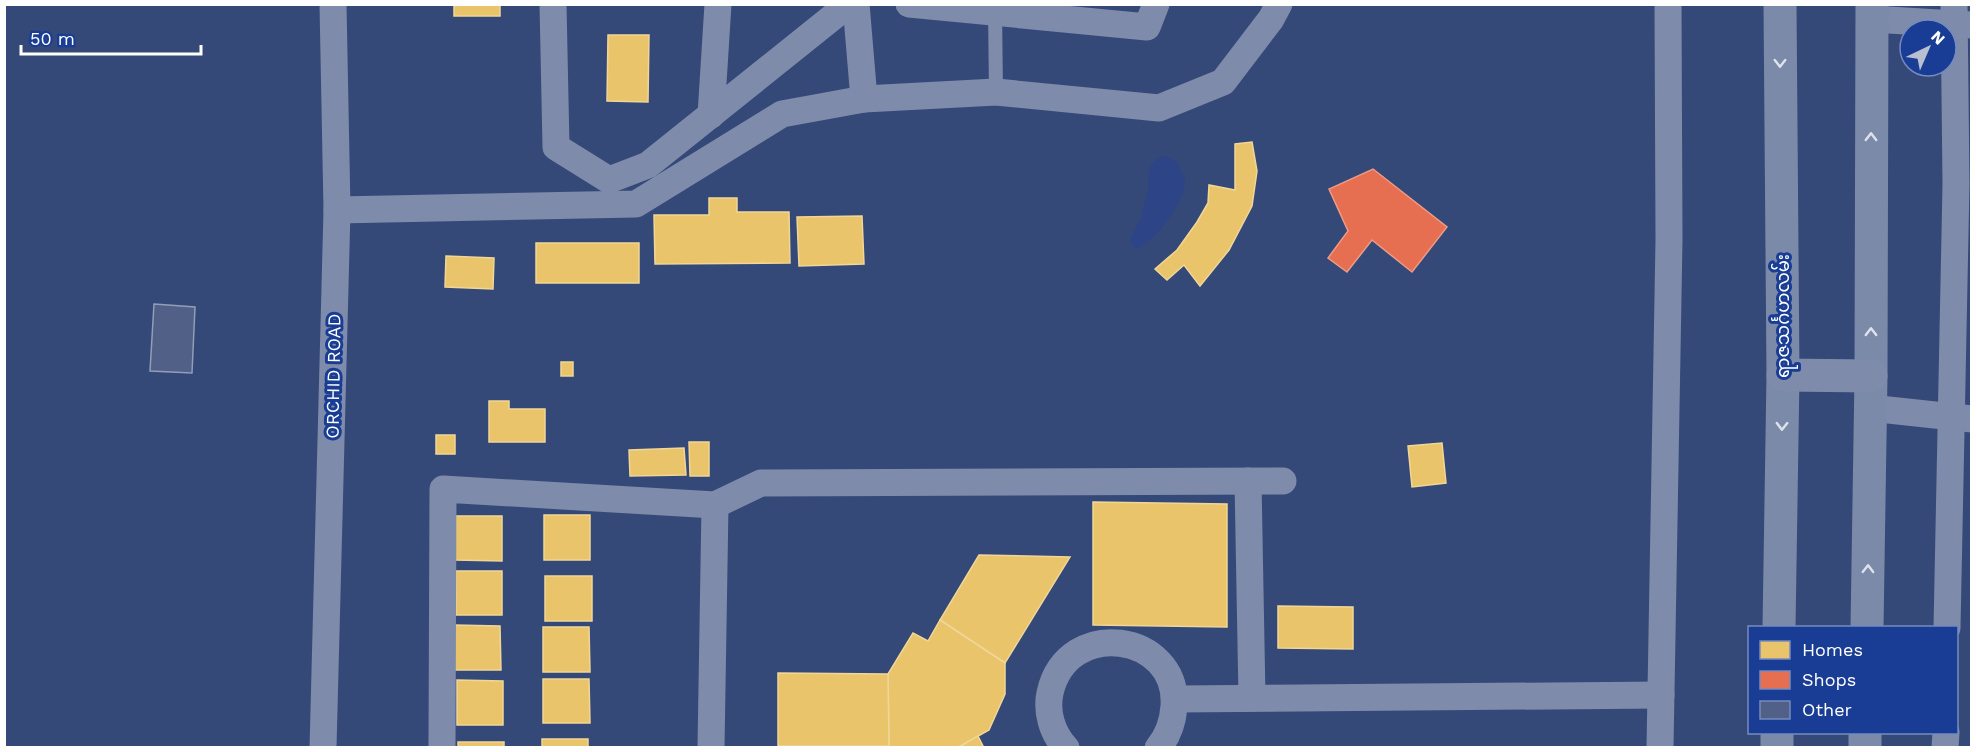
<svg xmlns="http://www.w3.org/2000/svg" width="1976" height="752" font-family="'Work Sans','Noto Sans Myanmar',sans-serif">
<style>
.water{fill:#2d4586}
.homes{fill:#e9c46a;stroke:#f0d697;stroke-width:1.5}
.shops{fill:#e76f51;stroke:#ee9a85;stroke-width:1.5}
.building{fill:#506086;stroke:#929eb8;stroke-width:1.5}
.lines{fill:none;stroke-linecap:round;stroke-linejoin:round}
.lane{stroke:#7e8bab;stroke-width:14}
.street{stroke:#7e8bab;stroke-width:27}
.primary{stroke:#7c8aa9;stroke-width:33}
.highway{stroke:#7e8baa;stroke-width:33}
.oneway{stroke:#dee2ea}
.labels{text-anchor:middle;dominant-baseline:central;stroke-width:6;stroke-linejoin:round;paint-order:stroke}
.street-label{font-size:18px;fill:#fff;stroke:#193d94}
</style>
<rect width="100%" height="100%" fill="#354978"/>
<path class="water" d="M1166 156 1178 162C1180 168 1184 175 1185 180 1186 202 1156 239 1138 249L1133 247 1130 239 1141 217 1148 190 1149 167 1157 158Z"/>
<g class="homes">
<rect x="454" y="4" width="46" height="12"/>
<polygon points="608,35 649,35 648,102 607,101"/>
<polygon points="1252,142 1257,171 1252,206 1229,250 1200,286 1184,265 1167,280 1155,269 1177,250 1197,222 1208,203 1209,185 1235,190 1235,144"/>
<polygon points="709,198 737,198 737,212 789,212 790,263 655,264 654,215 709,215"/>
<polygon points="862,216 864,264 799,266 797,217"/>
<rect x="536" y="243" width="103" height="40"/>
<polygon points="446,256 494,258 493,289 445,287"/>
<rect x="561" y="362" width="12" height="14"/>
<polygon points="489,401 509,401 509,409 545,409 545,442 489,442"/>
<rect x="436" y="435" width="19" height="19"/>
<polygon points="689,442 709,442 709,476 690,476"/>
<polygon points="1442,443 1446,483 1412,487 1408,446"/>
<polygon points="684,448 686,475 630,476 629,450"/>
<polygon points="1093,502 1227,504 1227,627 1093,625"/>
<rect x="544" y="515" width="46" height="45"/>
<polygon points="456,516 502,516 502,561 455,560"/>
<polygon points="979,555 1070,557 1005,663 940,620"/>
<rect x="456" y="571" width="46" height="44"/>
<rect x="545" y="576" width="47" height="45"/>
<polygon points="1278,606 1353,607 1353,649 1278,648"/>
<polygon points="940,620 1005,663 1005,694 989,730 957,748 891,748 889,746 888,674 913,633 928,641"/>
<polygon points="454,625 500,626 501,670 454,670"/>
<polygon points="543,627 589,627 590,672 543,672"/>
<polygon points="778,673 888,674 889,746 778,746"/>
<polygon points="543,679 589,679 590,723 543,723"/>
<polygon points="457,680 503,681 503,725 457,725"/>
<polygon points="978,736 984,748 957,748"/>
<rect x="542" y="739" width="46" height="9"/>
<rect x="458" y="742" width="46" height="6"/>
</g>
<polygon class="shops" points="1373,169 1447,227 1412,272 1372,240 1347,272 1328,258 1348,231 1329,189"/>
<polygon class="building" points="154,304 195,307 192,373 150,371"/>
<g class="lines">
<polyline class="lane" points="995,10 996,92"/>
<g class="street">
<polyline points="553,4 556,147 609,180 648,165 849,4"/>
<polyline points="909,4 1147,27 1156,4"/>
<polyline points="1872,19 1972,25"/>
<polyline points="864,99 996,92 1159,108 1223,82 1271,19 1279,4"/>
<polyline points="711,115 718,4"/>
<polyline points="337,210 636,204 782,114 864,99 856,4"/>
<polyline points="1870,408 1972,419"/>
<polyline points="1248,481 1252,698"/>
<polyline points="1947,628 1956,184 1954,4"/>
<polyline points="1175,699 1661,695"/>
<polyline points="323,748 337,210 333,4"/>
<polyline points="442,748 443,489 715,505 761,483 1283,481"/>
<polyline points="711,748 715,505"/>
<path d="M1066 748C1052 733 1046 712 1050 693 1067 616 1179 633 1174 706 1173 722 1169 735 1158 748"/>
<polyline points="1660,748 1669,240 1668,4"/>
<polyline points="1945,748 1946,732"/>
</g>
<g class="primary">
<polyline points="1779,628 1783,375 1780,4"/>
<polyline points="1867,628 1871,376 1872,4"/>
<polyline points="1777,748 1777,732"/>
<polyline points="1865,748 1865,732"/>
</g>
<polyline class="highway" points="1783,375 1871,376"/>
</g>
<defs><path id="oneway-chevron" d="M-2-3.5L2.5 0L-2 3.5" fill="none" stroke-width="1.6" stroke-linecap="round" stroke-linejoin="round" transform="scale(1.5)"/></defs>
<g class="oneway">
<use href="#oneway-chevron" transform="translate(1780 63) rotate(90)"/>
<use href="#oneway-chevron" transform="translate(1871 137) rotate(-90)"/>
<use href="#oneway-chevron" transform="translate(1871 332) rotate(-90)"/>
<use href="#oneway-chevron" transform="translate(1782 426) rotate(91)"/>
<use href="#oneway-chevron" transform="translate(1868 569) rotate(-89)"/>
</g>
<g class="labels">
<g class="street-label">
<text transform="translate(1782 316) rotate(-90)">ရာဇသင်္ဂဟလမ်း</text>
<text transform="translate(333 376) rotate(-89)">ORCHID ROAD</text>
</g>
</g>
<rect width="1976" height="752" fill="none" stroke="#ffffff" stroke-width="12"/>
<rect x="1748" y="626" width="210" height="108" fill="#193d94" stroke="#758bbf" stroke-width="1.5"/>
<rect x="1760" y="641" width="30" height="18" fill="#e9c46a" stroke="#758bbf" stroke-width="1.5"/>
<text x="1802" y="656" font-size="18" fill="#ffffff">Homes</text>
<rect x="1760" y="671" width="30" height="18" fill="#e76f51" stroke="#758bbf" stroke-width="1.5"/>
<text x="1802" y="686" font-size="18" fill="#ffffff">Shops</text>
<rect x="1760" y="701" width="30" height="18" fill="#506086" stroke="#758bbf" stroke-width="1.5"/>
<text x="1802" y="716" font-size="18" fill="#ffffff">Other</text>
<g transform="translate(1928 48) rotate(44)"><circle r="28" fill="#193d94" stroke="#758bbf" stroke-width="1.5"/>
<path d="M0-4.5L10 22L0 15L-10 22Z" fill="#b8bfd0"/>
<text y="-9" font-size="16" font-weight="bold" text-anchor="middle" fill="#ffffff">N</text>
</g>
<path d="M21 45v9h180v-9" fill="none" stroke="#ffffff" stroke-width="3"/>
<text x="30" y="45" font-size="18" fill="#ffffff" stroke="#193d94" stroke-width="4.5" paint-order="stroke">50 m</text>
</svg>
